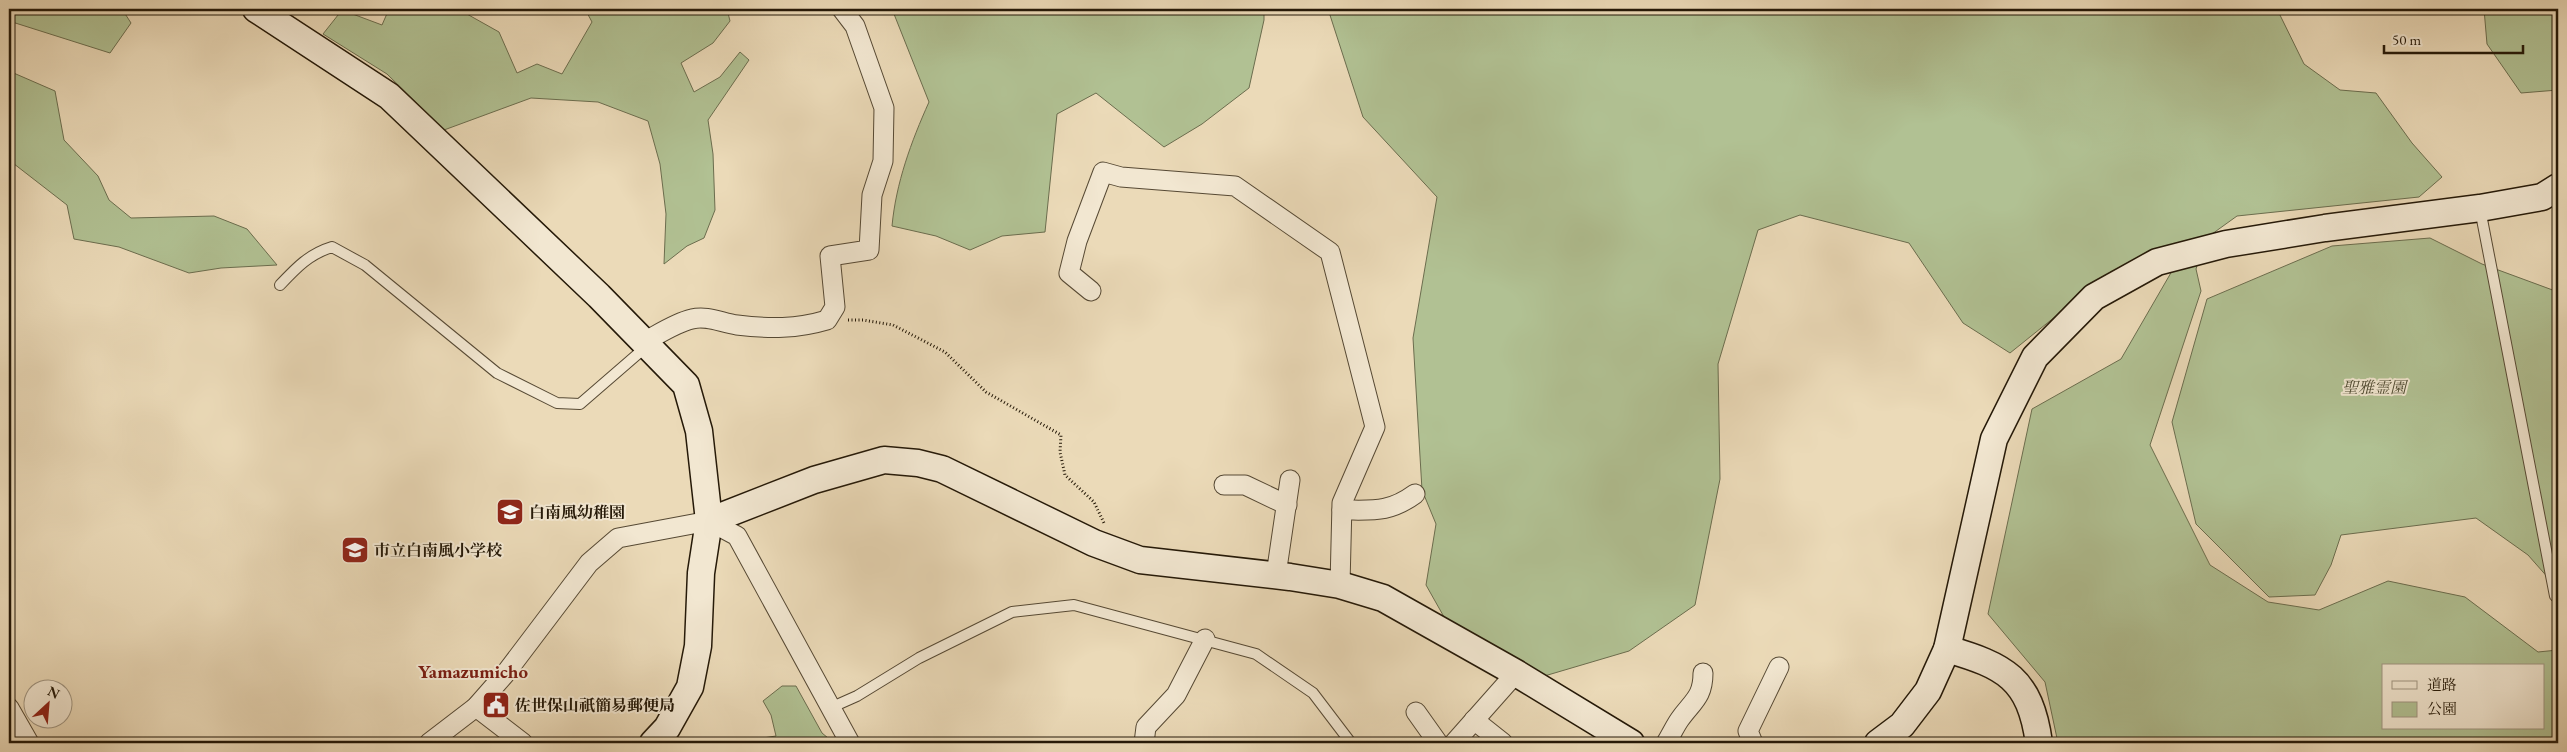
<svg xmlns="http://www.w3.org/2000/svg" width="2567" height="752" font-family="'EB Garamond','Noto Serif JP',serif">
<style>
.green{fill:#b1c193;stroke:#6b6d4e;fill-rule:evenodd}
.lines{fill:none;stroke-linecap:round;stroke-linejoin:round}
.lane-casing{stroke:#564934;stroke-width:12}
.street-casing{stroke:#564934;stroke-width:21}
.secondary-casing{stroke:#251908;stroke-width:29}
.path{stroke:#251908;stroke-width:3;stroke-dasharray:1 2.5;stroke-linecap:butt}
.lane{stroke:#f2e7d1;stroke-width:10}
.street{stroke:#f2e7d1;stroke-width:19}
.secondary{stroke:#f2e7d1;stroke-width:26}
.labels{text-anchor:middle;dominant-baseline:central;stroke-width:4;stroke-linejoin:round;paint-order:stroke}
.park-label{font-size:16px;font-style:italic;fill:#4f4b32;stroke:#f2e7d1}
.poi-label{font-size:16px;font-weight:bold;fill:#251908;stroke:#f2e7d1;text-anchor:start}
.quarter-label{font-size:19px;font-weight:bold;fill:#7a1f14;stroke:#f2e7d1}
</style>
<rect width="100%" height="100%" fill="#ebdab8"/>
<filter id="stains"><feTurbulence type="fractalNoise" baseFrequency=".004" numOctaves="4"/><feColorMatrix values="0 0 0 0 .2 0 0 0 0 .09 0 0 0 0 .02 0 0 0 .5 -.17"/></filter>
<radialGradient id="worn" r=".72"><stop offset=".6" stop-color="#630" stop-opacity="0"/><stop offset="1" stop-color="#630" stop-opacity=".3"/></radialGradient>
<g class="green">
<polygon points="9,9 122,9 131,23 110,53 9,21"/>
<polygon points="389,9 458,9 499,32 517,73 537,64 562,74 592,22 585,9 653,9 670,14 679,9 727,9 730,21 713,43 681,63 694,92 720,77 740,52 749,60 708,120 713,154 715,210 704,238 687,246 664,264 666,214 660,164 648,121 598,102 531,98 444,130 387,74 323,34 342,10 382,25"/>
<path d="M892 9H1264V20L1249 88 1202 124 1164 147 1096 93 1057 114 1045 232 1002 236 970 250 936 236 892 226C896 183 911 142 929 102Z"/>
<path d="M1328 9H2277L2304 64 2340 90 2376 93 2412 143 2442 177 2419 197 2237 216 2205 239 2196 269 2201 291 2150 445 2210 565 2268 602 2319 610 2388 581 2465 597 2538 652 2558 650V743H2058L2045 682 1988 614 2032 409 2121 359 2172 271H2112L2010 353 1963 323 1909 243 1800 215 1758 230 1718 364 1720 479 1695 605 1629 651 1541 677 1448 624 1426 585 1436 524 1422 490 1413 338 1437 197 1363 117ZM2383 666H2543V728H2383Z"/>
<polygon points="2484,9 2558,9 2558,90 2521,93 2487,44"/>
<polygon points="9,71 55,91 64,140 98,176 109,200 131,218 214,216 247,229 277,265 221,268 189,273 119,247 74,239 67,205 9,160"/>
<polygon points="2430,238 2482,264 2558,292 2558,589 2528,555 2476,518 2341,535 2331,565 2315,595 2269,597 2196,524 2172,422 2207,299 2332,246"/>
<polygon points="782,686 796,686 822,733 834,743 751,743 756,739 776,736 771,715 763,701"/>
</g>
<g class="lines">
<g class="lane-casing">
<g id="lane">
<polyline points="2480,209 2555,596"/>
<path d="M280 285C296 268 309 254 332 247L365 265 497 373 557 403 580 404 647 346"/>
<polyline points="830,708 857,696 919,658 1012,612 1074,605 1256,654 1313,693 1351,743"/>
</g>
</g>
<g class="street-casing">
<g id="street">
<polyline points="1091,291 1069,273 1077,241 1103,172 1121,177 1235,186 1330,252 1375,427 1342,503 1340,585"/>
<path d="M644 342C659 334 675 323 692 319 707 315 722 323 737 325 769 329 797 329 827 320L835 307 830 256 869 250 872 195 883 161 884 108 855 26 842 9"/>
<polyline points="1224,485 1245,485 1287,505"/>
<path d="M1342 510C1373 510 1389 513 1415 494"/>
<polyline points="1276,575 1290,480"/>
<polyline points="476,707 523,743"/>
<polyline points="9,708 29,743"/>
<polyline points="1416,712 1438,743"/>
<polyline points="1474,720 1503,743"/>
<polyline points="429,743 476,707 505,674 589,563 618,538 709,521 737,536 850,743"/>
<polyline points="1144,743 1146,727 1176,695 1205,639"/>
<polyline points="1454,743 1516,673"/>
<path d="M1666 743C1671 735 1675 726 1680 719 1693 701 1703 697 1703 673"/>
<polyline points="1753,743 1748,731 1779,667"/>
</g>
</g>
<g class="secondary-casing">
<g id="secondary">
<polyline points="256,9 389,96 599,296 686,385 699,431 709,521 701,573 698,646 690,687 667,728 653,743"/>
<polyline points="709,521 814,480 884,460 918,463 942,469 1094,543 1140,560 1290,577 1340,585 1383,598 1516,673 1631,743"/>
<path d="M1947 649C2005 666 2030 678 2039 743"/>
<polyline points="1878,743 1902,725 1928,691 1947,649 1994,439 2035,357 2094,297 2157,262 2226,244 2325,228 2480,208 2542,197 2558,187"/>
</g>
</g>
<polyline class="path" points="848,320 863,320 893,325 945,352 986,392 1061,435 1060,452 1065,475 1094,502 1104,523"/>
<use href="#lane" class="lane"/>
<use href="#street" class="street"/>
<use href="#secondary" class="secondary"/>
</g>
<defs>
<g id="school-square" transform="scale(1.4375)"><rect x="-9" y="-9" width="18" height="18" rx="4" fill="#8f2418" stroke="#f2e7d1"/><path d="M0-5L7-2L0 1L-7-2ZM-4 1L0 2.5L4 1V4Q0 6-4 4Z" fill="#fff"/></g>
<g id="civic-square" transform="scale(1.4375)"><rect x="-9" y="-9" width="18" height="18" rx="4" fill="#8f2418" stroke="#f2e7d1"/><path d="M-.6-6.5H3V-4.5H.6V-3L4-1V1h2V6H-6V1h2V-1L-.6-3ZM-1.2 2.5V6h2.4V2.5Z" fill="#fff"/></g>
</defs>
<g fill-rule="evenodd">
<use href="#school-square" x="510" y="512"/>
<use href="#school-square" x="355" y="550"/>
<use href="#civic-square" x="496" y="705"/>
</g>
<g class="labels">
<g class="park-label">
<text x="2374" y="387">聖雅霊園</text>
</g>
<g class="poi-label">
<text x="529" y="512">白南風幼稚園</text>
<text x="374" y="550">市立白南風小学校</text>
<text x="515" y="705">佐世保山祇簡易郵便局</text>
</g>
<g class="quarter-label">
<text x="473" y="671">Yamazumicho</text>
</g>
</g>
<rect width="2567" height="752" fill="none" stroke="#ebdab8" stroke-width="30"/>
<rect x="10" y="10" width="2547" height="732" fill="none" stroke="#251908" stroke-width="2.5"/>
<rect x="15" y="15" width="2537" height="722" fill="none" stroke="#251908"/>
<rect x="2382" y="664" width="162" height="65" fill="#f2e7d1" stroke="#a09581"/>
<rect x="2392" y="681" width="25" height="8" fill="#f2e7d1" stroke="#a09581"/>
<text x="2427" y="690" font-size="15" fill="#251908">道路</text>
<rect x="2392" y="702" width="25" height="15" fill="#b1c193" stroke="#a09581"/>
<text x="2427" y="714" font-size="15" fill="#251908">公園</text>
<g transform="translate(48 704) rotate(26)"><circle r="24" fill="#f2e7d1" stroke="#a09581"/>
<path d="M0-4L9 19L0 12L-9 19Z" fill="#8f2418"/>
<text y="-8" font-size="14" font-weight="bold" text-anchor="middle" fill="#251908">N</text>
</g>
<path d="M2384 45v8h139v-8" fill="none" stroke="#251908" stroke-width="2.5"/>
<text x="2392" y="45" font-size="15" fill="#251908" stroke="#f2e7d1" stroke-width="4" paint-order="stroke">50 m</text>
<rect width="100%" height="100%" filter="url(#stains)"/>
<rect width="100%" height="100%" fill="url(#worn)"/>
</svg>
